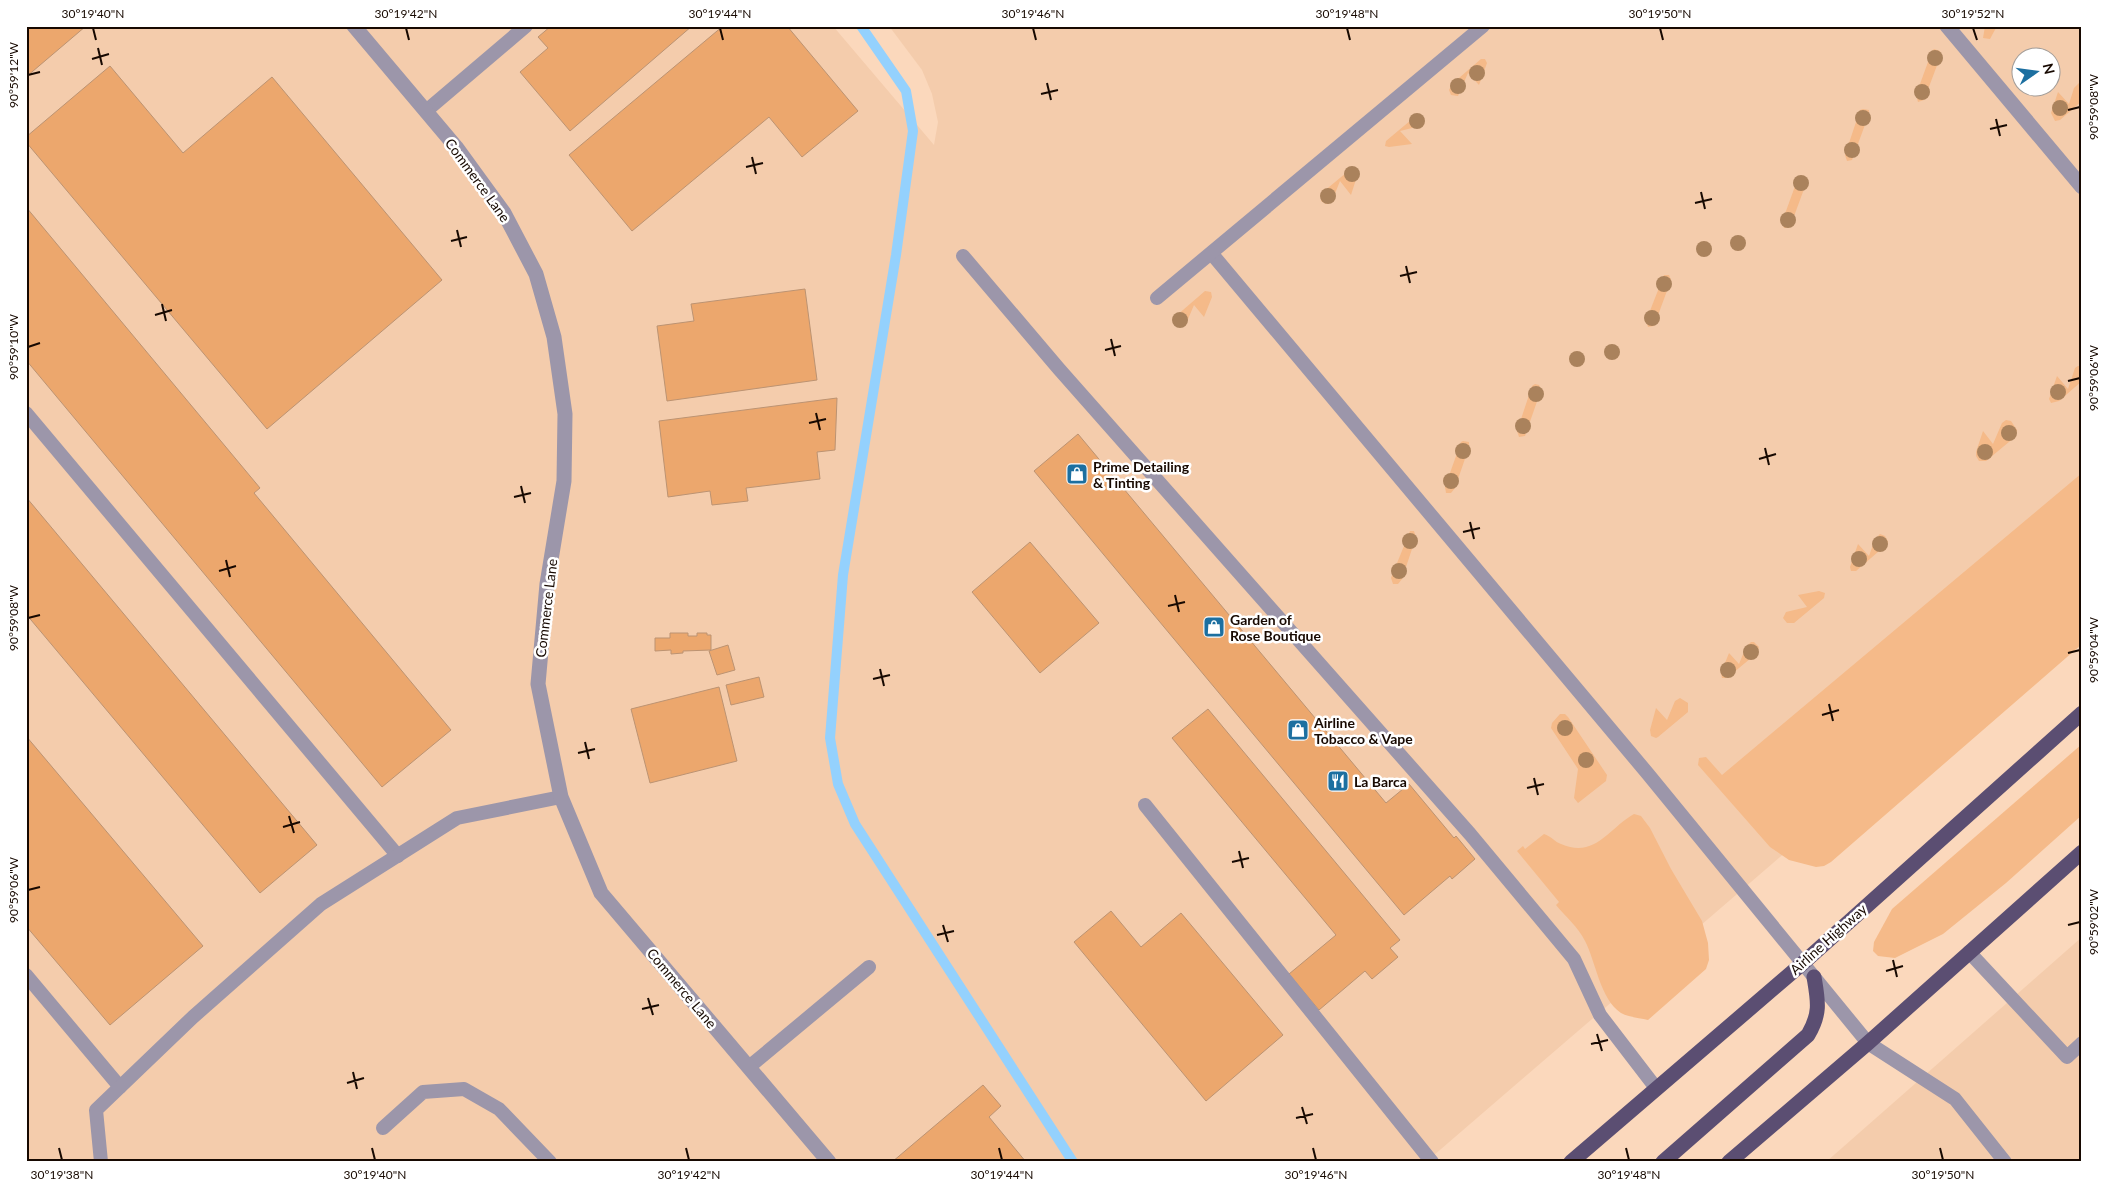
<svg xmlns="http://www.w3.org/2000/svg" width="2108" height="1188" font-family="Lato,sans-serif">
<style>
.built{fill:#f4ccac;fill-rule:evenodd}
.green{fill:#f5ba89}
.lines{fill:none;stroke-linecap:round;stroke-linejoin:round}
.stream{stroke:#94d1fd;stroke-width:10}
.building{fill:#eca76d;stroke:#bc9372}
.service{stroke:#9c96aa;stroke-width:14}
.minor{stroke:#9c96aa;stroke-width:15}
.trunk{stroke:#5b4e72;stroke-width:15}
.tree{fill:#aa825c}
.ticks{fill:none;stroke:#170901;stroke-width:2}
.labels{text-anchor:middle;dominant-baseline:central;stroke-width:5;stroke-linejoin:round;paint-order:stroke}
.street-label{font-size:14px;fill:#170901;stroke:#fff}
.poi-label{font-size:14px;font-weight:bold;fill:#170901;stroke:#fff;text-anchor:start}
.neatline{fill:none;stroke:#170901;stroke-width:2}
.ticks-label{font-size:12px;text-anchor:middle;fill:#170901}
</style>
<rect width="100%" height="100%" fill="#fbd8bc"/>
<g class="built">
<path d="M26 26H833L934 145 938 122 932 94 922 70 889 26H2082V597L1426 1162H26ZM2020 58H2050V88H2020Z"/>
<polygon points="2082,937 2082,1162 1826,1162"/>
</g>
<g class="green">
<polygon points="1985,26 1997,26 1990,39 1983,38"/>
<polygon points="1934,49 1940,51 1941,55 1924,100 1918,102 1916,95 1932,51"/>
<polygon points="1481,59 1485,59 1487,63 1479,85 1468,73 1458,96 1451,95 1449,90 1452,84"/>
<polygon points="2079,83 2082,83 2082,101 2060,120 2055,121 2051,113 2058,92 2069,104 2074,88"/>
<polygon points="1863,109 1869,110 1869,114 1852,160 1847,161 1845,155 1860,110"/>
<polygon points="1417,115 1424,118 1424,125 1400,131 1412,144 1389,147 1385,146 1386,141"/>
<polygon points="1352,168 1357,169 1358,173 1351,195 1340,181 1332,201 1326,204 1321,201 1323,192"/>
<polygon points="1801,176 1805,176 1807,181 1790,227 1784,228 1782,222 1798,178"/>
<polygon points="1664,275 1669,275 1671,280 1654,326 1648,327 1646,321"/>
<polygon points="1205,291 1211,292 1212,297 1204,317 1194,305 1186,324 1179,327 1175,324 1176,316"/>
<polygon points="2078,366 2082,366 2082,381 2059,401 2051,403 2049,399 2057,376 2068,389 2075,368"/>
<polygon points="1535,384 1539,385 1541,390 1525,436 1519,437 1517,431 1532,386"/>
<polygon points="2006,420 2011,421 2017,430 2015,437 1986,461 1979,461 1976,456 1976,452 1983,431 1993,444 2002,423"/>
<polygon points="1463,441 1469,442 1469,447 1455,488 1451,493 1446,493 1445,487 1461,442"/>
<polygon points="2082,473 2082,644 1831,862 1824,866 1816,867 1789,860 1770,847 1698,765 1699,758 1706,757 1722,775"/>
<polygon points="1410,531 1414,531 1416,537 1402,579 1398,584 1393,584 1391,578"/>
<polygon points="1880,534 1885,536 1888,542 1886,545 1856,571 1851,571 1850,567 1858,544 1869,556 1875,539"/>
<polygon points="1819,591 1825,593 1824,598 1794,623 1787,623 1783,618 1786,612 1807,607 1798,595"/>
<polygon points="1751,642 1754,642 1759,647 1757,653 1727,678 1722,678 1721,673 1729,653 1739,664 1746,647"/>
<polygon points="1680,698 1688,703 1688,712 1658,737 1656,738 1651,736 1650,730 1656,708 1667,720 1675,701"/>
<polygon points="1560,714 1565,714 1568,717 1607,775 1606,781 1578,803 1574,798 1578,769 1551,728 1552,723"/>
<polygon points="2082,744 2082,815 2006,883 1943,934 1895,958 1878,956 1873,951 1874,942 1892,909"/>
<path d="M1634 814 1641 816 1650 828 1671 869 1702 921 1708 943 1709 960 1706 969 1648 1020C1640 1018 1628 1017 1621 1013 1600 999 1596 962 1585 941 1579 928 1565 916 1556 905L1559 902 1517 851 1523 846 1525 849 1544 834C1551 836 1555 842 1561 844 1595 859 1609 828 1634 814Z"/>
</g>
<g class="lines">
<polyline class="stream" points="861,26 906,91 913,131 896,255 843,575 830,738 838,784 855,824 1073,1162"/>
</g>
<g class="building">
<polygon points="26,26 86,26 26,77"/>
<polygon points="551,26 692,26 570,131 520,72 548,48 538,37"/>
<polygon points="723,26 787,26 858,111 802,157 769,117 632,231 569,155"/>
<polygon points="110,66 183,153 272,77 442,280 267,429 26,142 26,137"/>
<polygon points="26,207 260,488 254,493 451,730 382,787 26,360"/>
<polygon points="805,289 817,380 667,401 657,326 694,321 691,304"/>
<polygon points="837,398 835,450 817,452 820,479 746,488 748,501 712,505 710,491 668,497 659,421"/>
<polygon points="1078,434 1386,803 1409,784 1454,838 1456,836 1475,859 1452,879 1450,876 1404,915 1034,471"/>
<polygon points="26,497 317,845 260,893 26,614"/>
<polygon points="1030,542 1099,623 1040,673 972,592"/>
<polygon points="670,633 688,633 688,636 697,636 697,633 707,633 707,635 711,635 711,650 683,651 683,653 671,654 671,650 655,651 655,638 670,638"/>
<polygon points="728,645 735,670 717,675 709,651"/>
<polygon points="759,677 764,697 731,705 726,685"/>
<polygon points="719,687 737,761 650,783 631,709"/>
<polygon points="1208,709 1400,940 1390,948 1398,957 1372,979 1365,971 1319,1010 1289,974 1336,935 1172,738"/>
<polygon points="26,736 203,946 110,1025 26,926"/>
<polygon points="1111,911 1141,947 1181,913 1283,1035 1206,1101 1074,942"/>
<polygon points="983,1085 1001,1106 989,1117 1026,1162 892,1162"/>
</g>
<g class="lines">
<g class="service">
<polyline points="426,111 526,26"/>
<polyline points="1212,254 1648,774 1868,1043 1955,1099 2005,1162"/>
<polyline points="963,256 1059,369 1470,834 1574,959 1600,1015 1656,1088"/>
<polyline points="1157,298 1483,26"/>
<polyline points="26,413 398,856"/>
<polyline points="1145,805 1432,1162"/>
<polyline points="1969,952 2067,1057 2082,1043"/>
<polyline points="26,975 120,1087"/>
<polyline points="749,1067 869,967"/>
<polyline points="383,1128 423,1092 464,1089 499,1109 550,1162"/>
<polyline points="101,1162 96,1110 193,1017 321,904 457,818 561,797"/>
</g>
<g class="minor">
<polyline points="354,26 456,147 504,213 536,274 554,337 565,414 564,481 547,584 538,684 561,797 601,893 829,1162"/>
<polyline points="1947,26 2082,187"/>
</g>
<g class="trunk">
<polyline points="1571,1162 1803,963 2082,713"/>
<path d="M1663 1162 1808 1035C1821 1013 1818 1001 1814 977"/>
<polyline points="1729,1162 1868,1043 2082,852"/>
</g>
</g>
<g class="tree">
<circle cx="1935" cy="58" r="8"/>
<circle cx="1477" cy="73" r="8"/>
<circle cx="1458" cy="86" r="8"/>
<circle cx="1922" cy="92" r="8"/>
<circle cx="2060" cy="108" r="8"/>
<circle cx="1863" cy="118" r="8"/>
<circle cx="1417" cy="121" r="8"/>
<circle cx="1852" cy="150" r="8"/>
<circle cx="1352" cy="174" r="8"/>
<circle cx="1801" cy="183" r="8"/>
<circle cx="1328" cy="196" r="8"/>
<circle cx="1788" cy="220" r="8"/>
<circle cx="1738" cy="243" r="8"/>
<circle cx="1704" cy="249" r="8"/>
<circle cx="1664" cy="284" r="8"/>
<circle cx="1652" cy="318" r="8"/>
<circle cx="1180" cy="320" r="8"/>
<circle cx="1612" cy="352" r="8"/>
<circle cx="1577" cy="359" r="8"/>
<circle cx="2058" cy="392" r="8"/>
<circle cx="1536" cy="394" r="8"/>
<circle cx="1523" cy="426" r="8"/>
<circle cx="2009" cy="433" r="8"/>
<circle cx="1463" cy="451" r="8"/>
<circle cx="1985" cy="452" r="8"/>
<circle cx="1451" cy="481" r="8"/>
<circle cx="1410" cy="541" r="8"/>
<circle cx="1880" cy="544" r="8"/>
<circle cx="1859" cy="559" r="8"/>
<circle cx="1399" cy="571" r="8"/>
<circle cx="1751" cy="652" r="8"/>
<circle cx="1728" cy="670" r="8"/>
<circle cx="1565" cy="728" r="8"/>
<circle cx="1586" cy="760" r="8"/>
</g>
<path class="ticks" d="M93 28 96 40M406 28 409 40M720 28 723 40M1033 28 1036 40M1347 28 1350 40M1660 28 1663 40M1973 28 1977 40M98 48 102 65M92 59 109 54M28 75 40 72M1047 83 1051 100M1041 94 1058 90M2068 110 2080 107M1996 119 2000 136M1990 129 2007 125M752 157 756 174M746 167 763 163M1701 192 1705 209M1695 203 1712 199M457 230 461 247M451 241 467 237M1406 266 1410 283M1400 276 1417 272M162 304 166 321M155 315 172 310M1111 339 1115 356M28 347 40 343M1105 350 1121 346M2068 381 2080 378M816 413 820 430M809 423 826 419M1765 448 1769 465M1759 459 1776 454M521 486 525 503M514 497 531 493M1470 522 1474 539M1463 532 1480 528M226 560 230 577M219 571 236 566M1175 595 1179 612M1168 606 1185 602M28 618 40 615M2068 653 2080 650M880 669 884 686M873 679 890 675M1829 704 1833 721M1822 715 1839 710M585 742 589 759M578 753 595 749M1534 778 1538 795M1527 788 1544 784M289 816 294 833M283 827 300 822M1239 851 1243 868M1232 862 1249 858M28 890 40 887M943 925 948 942M2068 925 2080 922M937 935 954 931M1893 960 1897 977M1886 971 1903 966M648 998 653 1015M642 1009 659 1005M1597 1034 1602 1051M1591 1044 1608 1040M353 1072 357 1089M347 1083 364 1078M1302 1107 1307 1124M1296 1118 1313 1114M59 1148 62 1160M372 1148 375 1160M686 1148 689 1160M999 1148 1002 1160M1313 1148 1316 1160M1626 1148 1629 1160M1940 1148 1943 1160"/>
<defs>
<g id="shop-square" transform="scale(1.125)"><rect x="-9" y="-9" width="18" height="18" rx="4" fill="#1c6fa0" stroke="#fff"/><path d="M-5-2.5h2.3a2.7 3.5 0 0 1 5.4 0H5L5.5 6h-11ZM-1.5-2.5h3a1.5 2.3 0 0 0-3 0Z" fill="#fff"/></g>
<g id="restaurant-square" transform="scale(1.125)"><rect x="-9" y="-9" width="18" height="18" rx="4" fill="#1c6fa0" stroke="#fff"/><path d="M-5-6h1v4h1v-4h1v4h1v-4h1v5L-1.5 .5V6h-2V.5L-5-1ZM5-6V6H3V1.5H1.5Q1.5-4 5-6Z" fill="#fff"/></g>
</defs>
<g fill-rule="evenodd">
<use href="#shop-square" x="1077" y="474"/>
<use href="#shop-square" x="1214" y="627"/>
<use href="#shop-square" x="1298" y="730"/>
<use href="#restaurant-square" x="1338" y="781"/>
</g>
<g class="labels">
<g class="street-label">
<text transform="translate(478 180) rotate(54)">Commerce Lane</text>
<text transform="translate(546 608) rotate(-83)">Commerce Lane</text>
<text transform="translate(1828 939) rotate(-42)">Airline Highway</text>
<text transform="translate(682 988) rotate(50)">Commerce Lane</text>
</g>
<g class="poi-label">
<text x="1093" y="466">Prime Detailing<tspan x="1093" dy="16">&amp; Tinting</tspan></text>
<text x="1230" y="619">Garden of<tspan x="1230" dy="16">Rose Boutique</tspan></text>
<text x="1314" y="722">Airline<tspan x="1314" dy="16">Tobacco &amp; Vape</tspan></text>
<text x="1354" y="781">La Barca</text>
</g>
</g>
<rect width="2108" height="1188" fill="none" stroke="#ffffff" stroke-width="55"/>
<g transform="translate(2036 72) rotate(76)"><circle r="24" fill="#ffffff" stroke="#a29d99"/>
<path d="M0-4L9 19L0 12L-9 19Z" fill="#1c6fa0"/>
<text y="-8" font-size="14" font-weight="bold" text-anchor="middle" fill="#170901">N</text>
</g>
<rect x="28" y="28" width="2052" height="1132" class="neatline"/>
<g class="ticks-label">
<text x="93" y="18">30°19'40"N</text>
<text x="406" y="18">30°19'42"N</text>
<text x="720" y="18">30°19'44"N</text>
<text x="1033" y="18">30°19'46"N</text>
<text x="1347" y="18">30°19'48"N</text>
<text x="1660" y="18">30°19'50"N</text>
<text x="1973" y="18">30°19'52"N</text>
<text transform="translate(14 75) rotate(-90)" y="4">90°59'12"W</text>
<text transform="translate(2094 107) rotate(-90)" y="4">90°59'08"W</text>
<text transform="translate(14 347) rotate(-90)" y="4">90°59'10"W</text>
<text transform="translate(2094 378) rotate(-90)" y="4">90°59'06"W</text>
<text transform="translate(14 618) rotate(-90)" y="4">90°59'08"W</text>
<text transform="translate(2094 650) rotate(-90)" y="4">90°59'04"W</text>
<text transform="translate(14 890) rotate(-90)" y="4">90°59'06"W</text>
<text transform="translate(2094 922) rotate(-90)" y="4">90°59'02"W</text>
<text x="62" y="1179">30°19'38"N</text>
<text x="375" y="1179">30°19'40"N</text>
<text x="689" y="1179">30°19'42"N</text>
<text x="1002" y="1179">30°19'44"N</text>
<text x="1316" y="1179">30°19'46"N</text>
<text x="1629" y="1179">30°19'48"N</text>
<text x="1943" y="1179">30°19'50"N</text>
</g>
</svg>
